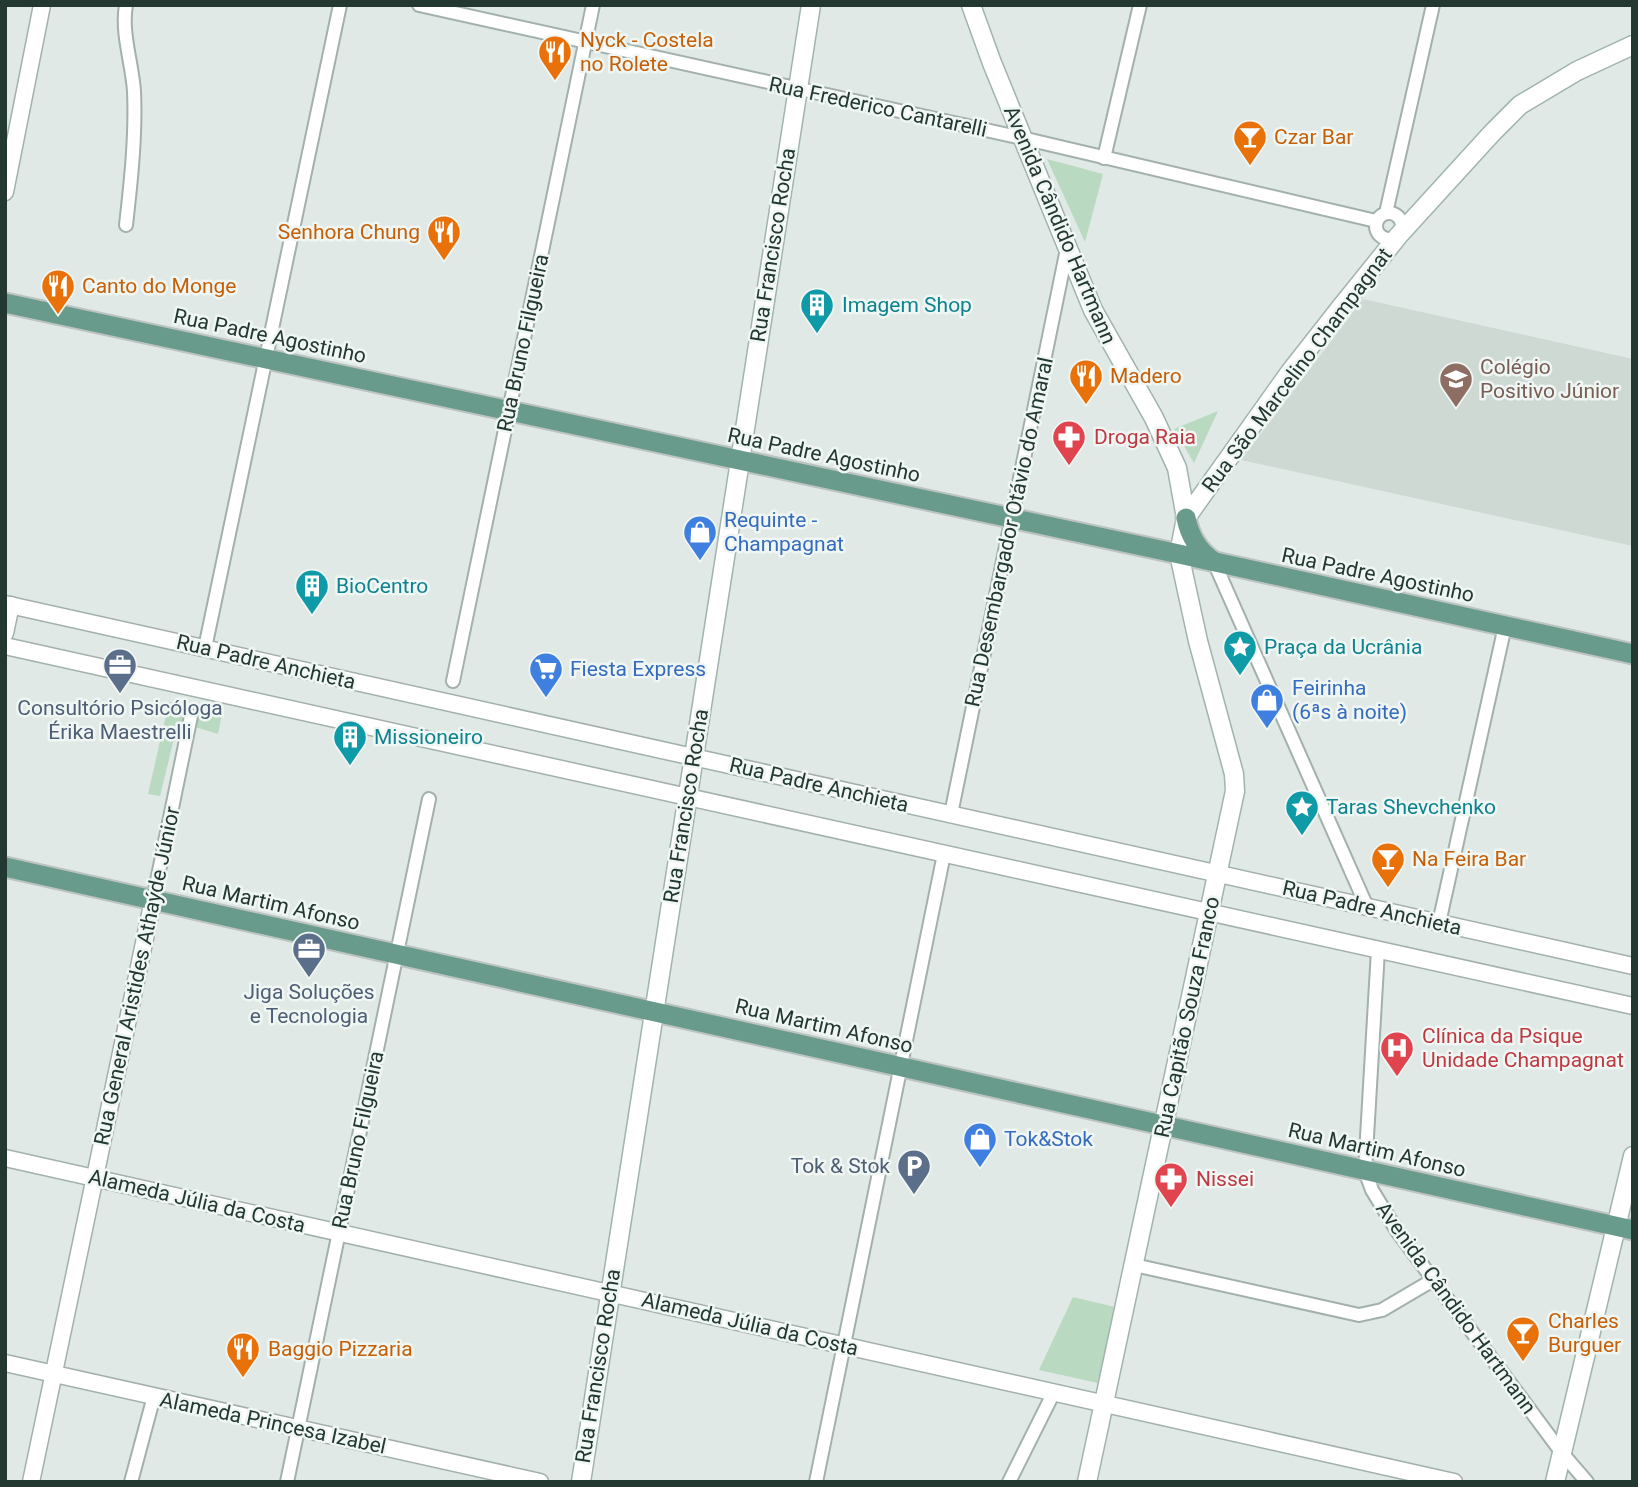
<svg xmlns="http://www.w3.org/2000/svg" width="1638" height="1487" font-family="Roboto,sans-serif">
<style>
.built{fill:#ced9d4}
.green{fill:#bad9c1}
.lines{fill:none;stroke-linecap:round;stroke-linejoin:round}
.minor-casing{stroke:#a3b0ab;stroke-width:16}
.tertiary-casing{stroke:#a3b0ab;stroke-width:19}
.secondary-casing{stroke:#a0b4ac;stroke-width:21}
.primary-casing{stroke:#bdc3c1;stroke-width:23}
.minor{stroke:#fff;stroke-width:12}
.tertiary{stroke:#fff;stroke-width:16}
.secondary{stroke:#fff;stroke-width:18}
.primary{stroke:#689b8c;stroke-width:19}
.labels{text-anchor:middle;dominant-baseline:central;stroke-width:5;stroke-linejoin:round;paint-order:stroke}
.food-label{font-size:21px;fill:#c56008;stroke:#f0f6f3;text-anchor:start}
.street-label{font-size:21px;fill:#223831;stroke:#f0f6f3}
.culture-label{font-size:21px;fill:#0d838f;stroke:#f0f6f3;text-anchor:start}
.education-label{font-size:21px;fill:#785e54;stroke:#f0f6f3;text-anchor:start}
.health-label{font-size:21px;fill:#be3a42;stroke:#f0f6f3;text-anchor:start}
.shop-label{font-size:21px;fill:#366cbe;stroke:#f0f6f3;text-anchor:start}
.service-label{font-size:21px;fill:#4e5e75;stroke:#f0f6f3}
</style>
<rect width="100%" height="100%" fill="#e0e9e5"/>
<polygon class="built" points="1363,299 1633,359 1633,546 1241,460"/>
<g class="green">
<polygon points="1047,159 1103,174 1085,242"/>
<polygon points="1218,411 1194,463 1174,429"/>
<polygon points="169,702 222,714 218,734 178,722 160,796 148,794"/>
<polygon points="1073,1297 1115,1307 1098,1383 1039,1370"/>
</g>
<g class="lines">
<g class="minor-casing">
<g id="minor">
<path d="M126 5C121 33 132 62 134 91 136 135 131 181 126 225"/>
<polyline points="419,5 1022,138 1376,221"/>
<polyline points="1104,158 1140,5"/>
<circle cx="1389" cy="226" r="13"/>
<polyline points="1386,213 1433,5"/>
<polyline points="1214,562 1367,907"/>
<polyline points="205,648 340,5"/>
<polyline points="453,681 593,5"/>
<polyline points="951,814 1067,249"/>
<polyline points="153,900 191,716"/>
<polyline points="1439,923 1505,626"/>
<polyline points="1378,950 1365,1171 1372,1190 1397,1231 1562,1453 1587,1482"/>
<polyline points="1134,1265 1359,1315 1382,1310 1433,1280"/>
<polyline points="131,1482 154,1396"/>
<polyline points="287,1482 429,799"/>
<polyline points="816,1482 944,854"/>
<polyline points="1009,1482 1054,1392"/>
</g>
</g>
<g class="tertiary-casing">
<g id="tertiary">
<polyline points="5,192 42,5"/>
<polyline points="5,604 1633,966"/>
<polyline points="5,633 11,605"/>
<polyline points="5,646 1633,1006"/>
<polyline points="5,1158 1454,1482"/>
<polyline points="5,1363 540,1482"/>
<polyline points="31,1482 153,900"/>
</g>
</g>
<g class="secondary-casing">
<g id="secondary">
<polyline points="971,5 992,63 1093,310 1154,418 1177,468 1186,518"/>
<polyline points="581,1482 811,5"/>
<polyline points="1087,1482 1235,791 1234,774 1198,641 1179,554 1186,518 1290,372 1341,307 1399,235 1493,132 1520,105 1577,71 1633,45"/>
<polyline points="1555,1482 1633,1156"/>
</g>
</g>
<g class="primary-casing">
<g id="primary">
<polyline points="5,303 1179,554 1633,654"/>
<path d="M1186 518C1190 537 1198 550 1213 561"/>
<polyline points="5,867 1633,1230"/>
</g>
</g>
<use href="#minor" class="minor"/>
<use href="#tertiary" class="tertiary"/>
<use href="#secondary" class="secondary"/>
<use href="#primary" class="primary"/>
</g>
<defs>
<g id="restaurant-pin" transform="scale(1.75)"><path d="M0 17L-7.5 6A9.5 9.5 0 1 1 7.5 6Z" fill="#e8710a" stroke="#f0f6f3"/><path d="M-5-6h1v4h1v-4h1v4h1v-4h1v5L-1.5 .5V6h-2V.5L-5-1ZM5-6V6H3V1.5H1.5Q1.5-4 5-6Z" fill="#fff"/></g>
<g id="bar-pin" transform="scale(1.75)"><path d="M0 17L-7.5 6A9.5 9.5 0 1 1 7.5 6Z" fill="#e8710a" stroke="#f0f6f3"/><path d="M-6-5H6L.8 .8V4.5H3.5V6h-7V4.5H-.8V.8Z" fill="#fff"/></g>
<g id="building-pin" transform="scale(1.75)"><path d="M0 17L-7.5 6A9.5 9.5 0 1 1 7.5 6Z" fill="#0f9aa8" stroke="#f0f6f3"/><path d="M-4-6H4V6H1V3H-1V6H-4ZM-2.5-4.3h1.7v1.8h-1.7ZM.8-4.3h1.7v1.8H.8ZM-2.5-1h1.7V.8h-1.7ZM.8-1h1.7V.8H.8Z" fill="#fff"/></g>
<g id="school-pin" transform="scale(1.75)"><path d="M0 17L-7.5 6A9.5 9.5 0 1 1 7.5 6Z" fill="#8d6e63" stroke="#f0f6f3"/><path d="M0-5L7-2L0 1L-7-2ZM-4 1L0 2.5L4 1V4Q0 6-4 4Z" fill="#fff"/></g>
<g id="pharmacy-pin" transform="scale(1.75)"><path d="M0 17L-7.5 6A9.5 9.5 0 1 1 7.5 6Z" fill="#e0444e" stroke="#f0f6f3"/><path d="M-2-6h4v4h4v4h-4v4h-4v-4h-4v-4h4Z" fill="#fff"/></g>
<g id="shop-pin" transform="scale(1.75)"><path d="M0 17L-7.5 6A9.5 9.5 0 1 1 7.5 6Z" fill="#3f7fe0" stroke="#f0f6f3"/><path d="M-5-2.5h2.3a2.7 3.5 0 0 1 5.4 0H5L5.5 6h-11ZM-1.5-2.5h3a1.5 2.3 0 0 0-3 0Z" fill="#fff"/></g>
<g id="sight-pin" transform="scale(1.75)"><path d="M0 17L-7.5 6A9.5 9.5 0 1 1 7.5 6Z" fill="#0f9aa8" stroke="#f0f6f3"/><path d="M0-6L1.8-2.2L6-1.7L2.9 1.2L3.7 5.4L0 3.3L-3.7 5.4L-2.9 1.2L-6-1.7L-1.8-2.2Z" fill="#fff"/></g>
<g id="office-pin" transform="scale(1.75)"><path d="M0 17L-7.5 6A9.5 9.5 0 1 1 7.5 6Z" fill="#5c6f8a" stroke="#f0f6f3"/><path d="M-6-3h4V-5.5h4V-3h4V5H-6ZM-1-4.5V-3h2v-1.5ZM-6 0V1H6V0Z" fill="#fff"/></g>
<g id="supermarket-pin" transform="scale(1.75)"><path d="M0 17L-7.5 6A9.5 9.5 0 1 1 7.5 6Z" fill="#3f7fe0" stroke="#f0f6f3"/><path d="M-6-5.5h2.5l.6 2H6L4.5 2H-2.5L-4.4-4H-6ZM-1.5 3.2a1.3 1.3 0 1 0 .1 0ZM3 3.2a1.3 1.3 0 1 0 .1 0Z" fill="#fff"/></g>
<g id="hospital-pin" transform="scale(1.75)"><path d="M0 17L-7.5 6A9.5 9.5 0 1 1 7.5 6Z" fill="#e0444e" stroke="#f0f6f3"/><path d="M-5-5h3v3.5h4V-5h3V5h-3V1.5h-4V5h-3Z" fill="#fff"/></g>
<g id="parking-pin" transform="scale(1.75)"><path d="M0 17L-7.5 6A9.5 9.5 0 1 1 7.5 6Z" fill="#5c6f8a" stroke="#f0f6f3"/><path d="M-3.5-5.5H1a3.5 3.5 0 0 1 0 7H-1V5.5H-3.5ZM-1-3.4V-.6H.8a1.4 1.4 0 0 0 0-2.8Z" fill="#fff"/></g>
</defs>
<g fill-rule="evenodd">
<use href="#restaurant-pin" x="555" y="52"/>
<use href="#bar-pin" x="1250" y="137"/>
<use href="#restaurant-pin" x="444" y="232"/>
<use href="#restaurant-pin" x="58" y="286"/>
<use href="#building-pin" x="817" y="305"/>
<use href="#restaurant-pin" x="1086" y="376"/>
<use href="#school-pin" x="1456" y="379"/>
<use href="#pharmacy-pin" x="1069" y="437"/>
<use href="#shop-pin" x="700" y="532"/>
<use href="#building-pin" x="312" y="586"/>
<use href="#sight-pin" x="1240" y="647"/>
<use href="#office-pin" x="120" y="665"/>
<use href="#supermarket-pin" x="546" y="669"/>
<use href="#shop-pin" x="1267" y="700"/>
<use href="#building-pin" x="350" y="737"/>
<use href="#sight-pin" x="1302" y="807"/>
<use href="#bar-pin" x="1388" y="859"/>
<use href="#office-pin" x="309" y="949"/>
<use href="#hospital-pin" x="1397" y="1048"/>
<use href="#shop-pin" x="980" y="1139"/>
<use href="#parking-pin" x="914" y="1166"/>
<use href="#pharmacy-pin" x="1171" y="1179"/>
<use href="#bar-pin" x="1523" y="1333"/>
<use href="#restaurant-pin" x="243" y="1349"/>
</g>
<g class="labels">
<g class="food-label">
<text x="580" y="40">Nyck - Costela<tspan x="580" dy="24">no Rolete</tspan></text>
<text x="1274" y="137">Czar Bar</text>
<text x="420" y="232" text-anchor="end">Senhora Chung</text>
<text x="82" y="286">Canto do Monge</text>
<text x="1110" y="376">Madero</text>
<text x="1412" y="859">Na Feira Bar</text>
<text x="1548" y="1321">Charles<tspan x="1548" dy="24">Burguer</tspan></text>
<text x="268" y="1349">Baggio Pizzaria</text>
</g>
<g class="street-label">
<text transform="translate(878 107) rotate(12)">Rua Frederico Cantarelli</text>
<text transform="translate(1060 225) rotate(67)">Avenida Cândido Hartmann</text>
<text transform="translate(773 245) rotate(-81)">Rua Francisco Rocha</text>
<text transform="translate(270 336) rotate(12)">Rua Padre Agostinho</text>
<text transform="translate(523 343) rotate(-78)">Rua Bruno Filgueira</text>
<text transform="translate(1297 370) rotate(-53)">Rua São Marcelino Champagnat</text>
<text transform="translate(824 455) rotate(12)">Rua Padre Agostinho</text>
<text transform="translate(1009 532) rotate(-78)">Rua Desembargador Otávio do Amaral</text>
<text transform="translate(1378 575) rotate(12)">Rua Padre Agostinho</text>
<text transform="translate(266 662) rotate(13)">Rua Padre Anchieta</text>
<text transform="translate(819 785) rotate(13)">Rua Padre Anchieta</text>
<text transform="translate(686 806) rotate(-81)">Rua Francisco Rocha</text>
<text transform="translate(271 903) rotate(13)">Rua Martim Afonso</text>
<text transform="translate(1372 908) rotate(13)">Rua Padre Anchieta</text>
<text transform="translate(137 976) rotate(-78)">Rua General Aristides Athaýde Júnior</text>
<text transform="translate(1187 1017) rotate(-78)">Rua Capitão Souza Franco</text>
<text transform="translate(824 1026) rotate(13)">Rua Martim Afonso</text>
<text transform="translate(358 1140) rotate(-78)">Rua Bruno Filgueira</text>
<text transform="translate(1377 1150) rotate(13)">Rua Martim Afonso</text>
<text transform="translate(197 1201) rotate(13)">Alameda Júlia da Costa</text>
<text transform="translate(1456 1308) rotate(54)">Avenida Cândido Hartmann</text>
<text transform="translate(750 1324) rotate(13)">Alameda Júlia da Costa</text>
<text transform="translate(598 1366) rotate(-81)">Rua Francisco Rocha</text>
<text transform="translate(273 1423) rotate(12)">Alameda Princesa Izabel</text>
</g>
<g class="culture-label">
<text x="842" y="305">Imagem Shop</text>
<text x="336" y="586">BioCentro</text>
<text x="1264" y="647">Praça da Ucrânia</text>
<text x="374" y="737">Missioneiro</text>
<text x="1326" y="807">Taras Shevchenko</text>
</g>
<g class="education-label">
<text x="1480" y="367">Colégio<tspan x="1480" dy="24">Positivo Júnior</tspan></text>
</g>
<g class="health-label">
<text x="1094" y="437">Droga Raia</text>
<text x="1422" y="1036">Clínica da Psique<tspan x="1422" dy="24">Unidade Champagnat</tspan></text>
<text x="1196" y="1179">Nissei</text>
</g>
<g class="shop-label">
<text x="724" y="520">Requinte -<tspan x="724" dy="24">Champagnat</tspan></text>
<text x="570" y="669">Fiesta Express</text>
<text x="1292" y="688">Feirinha<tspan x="1292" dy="24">(6ªs à noite)</tspan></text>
<text x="1004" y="1139">Tok&amp;Stok</text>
</g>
<g class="service-label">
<text x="120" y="708">Consultório Psicóloga<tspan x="120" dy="24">Érika Maestrelli</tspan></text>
<text x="309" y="992">Jiga Soluções<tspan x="309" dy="24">e Tecnologia</tspan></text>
<text x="890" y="1166" text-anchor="end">Tok &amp; Stok</text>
</g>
</g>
<rect width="1638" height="1487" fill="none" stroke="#223831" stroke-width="14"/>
</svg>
